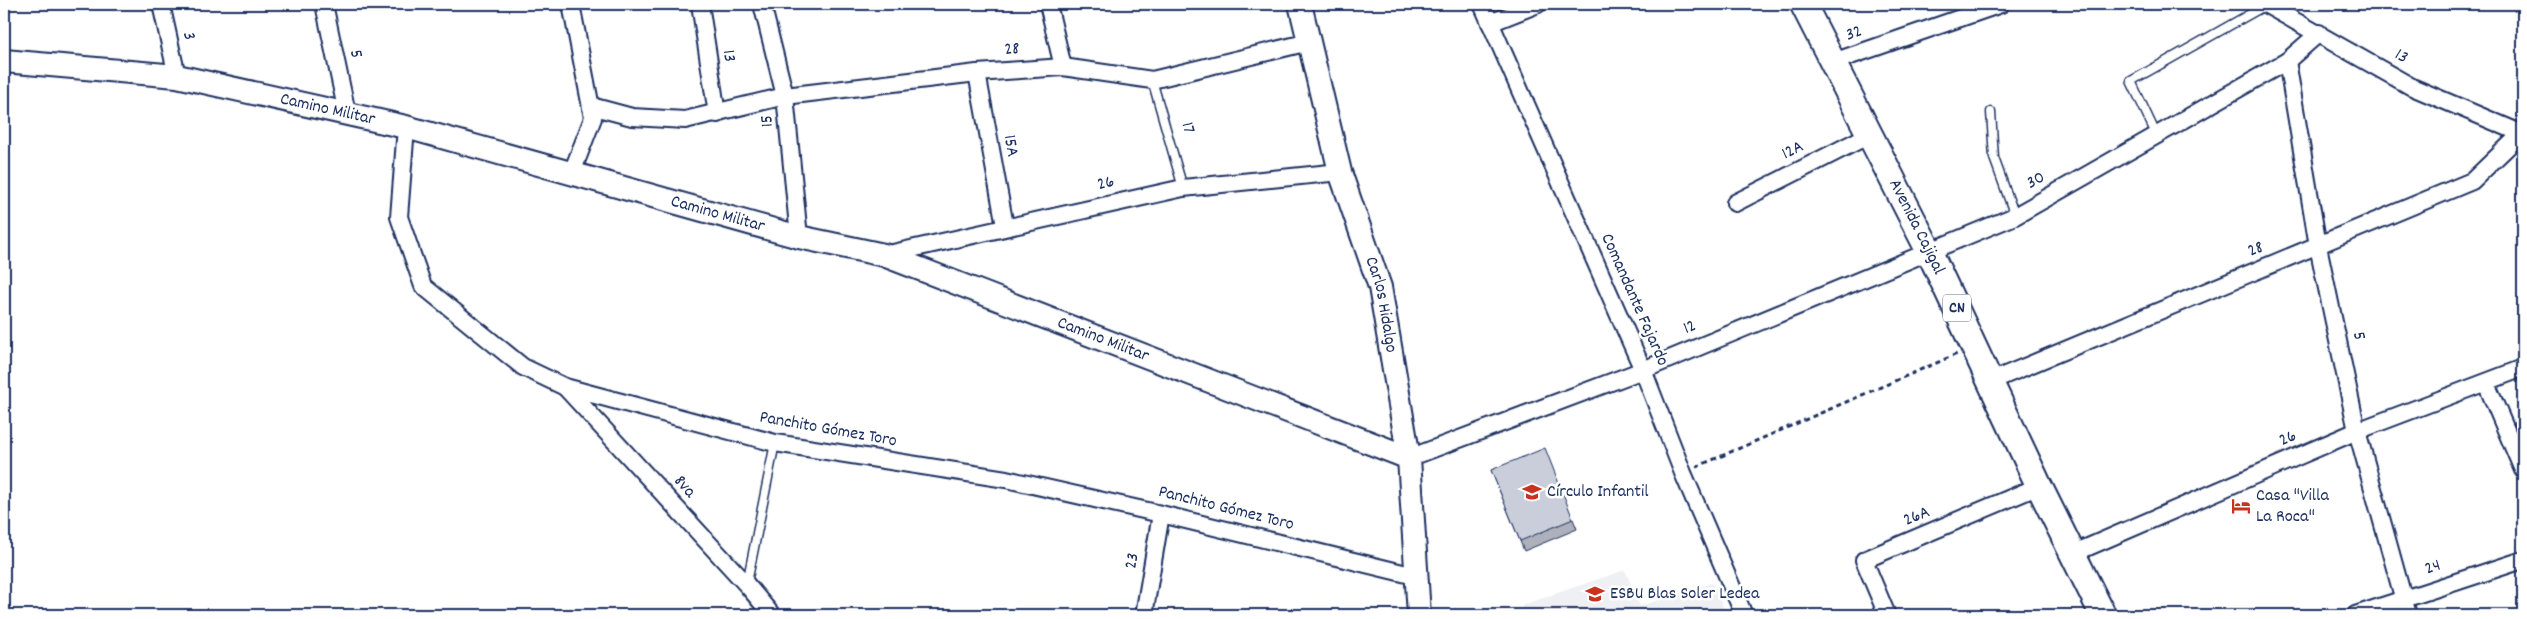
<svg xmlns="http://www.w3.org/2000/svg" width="2527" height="619" font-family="Dekko,sans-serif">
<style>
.built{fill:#eff0f4}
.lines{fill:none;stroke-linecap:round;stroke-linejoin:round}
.lane-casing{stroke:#1b2f5e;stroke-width:11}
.street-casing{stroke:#1b2f5e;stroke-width:20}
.secondary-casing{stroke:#1b2f5e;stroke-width:26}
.primary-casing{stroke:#1b2f5e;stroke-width:29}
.path{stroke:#1b2f5e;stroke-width:3;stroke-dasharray:5 4;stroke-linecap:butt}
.lane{stroke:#fff;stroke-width:8}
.street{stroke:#fff;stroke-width:16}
.secondary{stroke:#fff;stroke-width:22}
.primary{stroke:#fff;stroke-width:25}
.wall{fill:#aeb1bb;stroke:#1b2f5e}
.building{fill:#caceda;stroke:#1b2f5e}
.labels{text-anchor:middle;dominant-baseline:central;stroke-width:5;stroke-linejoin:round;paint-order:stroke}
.shield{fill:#fff;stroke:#5f6d8e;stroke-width:1}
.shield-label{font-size:16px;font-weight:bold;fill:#1b2f5e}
.street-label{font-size:18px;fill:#1b2f5e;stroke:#fff}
.poi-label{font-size:18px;fill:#1b2f5e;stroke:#fff;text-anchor:start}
</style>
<rect width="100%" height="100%" fill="#fff"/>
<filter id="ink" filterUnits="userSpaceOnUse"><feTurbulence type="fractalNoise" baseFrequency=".02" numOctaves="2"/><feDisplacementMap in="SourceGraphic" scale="10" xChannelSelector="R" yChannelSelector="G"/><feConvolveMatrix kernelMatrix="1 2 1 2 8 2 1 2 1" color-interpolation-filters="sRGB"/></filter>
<g filter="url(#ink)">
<polygon class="built" points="1625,570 1640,606 1712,583 1727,615 1522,615 1522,605"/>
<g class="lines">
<g class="lane-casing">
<g id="lane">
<polyline points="1152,80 1183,188"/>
<polyline points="1991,112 1994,158 2015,216"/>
<polyline points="2157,136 2131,81 2266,5"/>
<polyline points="747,583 775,443"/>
</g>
</g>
<g class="street-casing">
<g id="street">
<polyline points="161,4 177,76"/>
<polyline points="324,4 347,113"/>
<polyline points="571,4 593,118 571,175"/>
<polyline points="700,4 717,114"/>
<polyline points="762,4 785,96 799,237"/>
<polyline points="1048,4 1063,67"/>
<polyline points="1482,4 1643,370 1683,473 1744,615"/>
<polyline points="2265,4 2412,87 2523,134"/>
<polyline points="1490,23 1538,4"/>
<polyline points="2287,61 2318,246 2357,431 2408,615"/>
<polyline points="1833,62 2001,4"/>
<polyline points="977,73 1005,226"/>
<polyline points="591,106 632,117 685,120 785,96 977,73 1063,67 1152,80 1309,42"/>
<polyline points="406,127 399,217 423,286 523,367 565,387 775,443 1006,479 1161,514 1415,576"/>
<polyline points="1735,203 1869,135"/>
<polyline points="884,255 1183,188 1340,172"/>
<polyline points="1991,381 2472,181 2522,133"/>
<polyline points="2486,383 2523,470"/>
<polyline points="565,387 747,585 772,615"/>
<polyline points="1409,458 1643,370 2015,216 2287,61 2319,33"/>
<polyline points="2072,554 2357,431 2523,368"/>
<polyline points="1144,615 1161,514"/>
<polyline points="1887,615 1864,560 2039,486"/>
<polyline points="2355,615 2523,560"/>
</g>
</g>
<g class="secondary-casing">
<g id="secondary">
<path id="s1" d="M1300 4 1340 172 1380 287 1409 458 1419 615"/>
<path id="s2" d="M4 61 177 76 406 127 799 237 884 255 1409 458"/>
</g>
</g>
<g class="primary-casing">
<g id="primary">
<path id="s3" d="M1803 4 1929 251 2039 486 2103 615"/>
</g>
</g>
<polyline class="path" points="1696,467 1957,354"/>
<use href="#lane" class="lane"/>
<use href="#street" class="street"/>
<use href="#secondary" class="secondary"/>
<use href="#primary" class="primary"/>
</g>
<polygon class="wall" points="1491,470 1573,519 1577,529 1524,551"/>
<polygon class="building" points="1545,448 1573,519 1520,541 1491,470"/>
</g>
<defs>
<g id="school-bare" transform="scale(1.5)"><path d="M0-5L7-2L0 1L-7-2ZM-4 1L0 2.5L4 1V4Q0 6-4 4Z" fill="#c8321e" stroke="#fff" stroke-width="2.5" paint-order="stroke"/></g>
<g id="hotel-bare" transform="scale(1.5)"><path d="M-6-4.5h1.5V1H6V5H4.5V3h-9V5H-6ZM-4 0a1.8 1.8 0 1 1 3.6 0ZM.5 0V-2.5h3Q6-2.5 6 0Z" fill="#c8321e" stroke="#fff" stroke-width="2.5" paint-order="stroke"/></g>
</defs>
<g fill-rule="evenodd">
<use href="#school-bare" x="1532" y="492"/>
<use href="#hotel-bare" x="2241" y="506"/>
<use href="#school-bare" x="1595" y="594"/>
</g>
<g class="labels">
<rect class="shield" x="1943" y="294.5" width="28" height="27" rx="4"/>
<g class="shield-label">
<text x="1957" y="308">CN</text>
</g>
<g class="street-label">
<text transform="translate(1854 34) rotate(-19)">32</text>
<text transform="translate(188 36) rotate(77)">3</text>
<text transform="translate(1012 50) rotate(-4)">28</text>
<text transform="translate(355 54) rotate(78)">5</text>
<text transform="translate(728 56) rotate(82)">13</text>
<text transform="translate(2401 57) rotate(30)">13</text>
<text stroke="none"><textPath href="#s2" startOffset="328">Camino Militar</textPath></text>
<text transform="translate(768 121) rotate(-95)">15</text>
<text transform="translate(1187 128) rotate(74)">17</text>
<text transform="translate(1010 146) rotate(80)">15A</text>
<text transform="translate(1793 151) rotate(-27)">12A</text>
<text transform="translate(2036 181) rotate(-29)">30</text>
<text transform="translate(1106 184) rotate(-12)">26</text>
<text stroke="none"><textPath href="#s2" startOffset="732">Camino Militar</textPath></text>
<text stroke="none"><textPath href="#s3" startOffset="250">Avenida Cajigal</textPath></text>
<text transform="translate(2256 250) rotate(-22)">28</text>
<text transform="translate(1634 300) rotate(66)">Comandante Fajardo</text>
<text stroke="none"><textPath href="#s1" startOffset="312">Carlos Hidalgo</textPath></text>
<text transform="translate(1690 328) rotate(-23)">12</text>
<text transform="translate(2358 336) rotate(78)">5</text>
<text stroke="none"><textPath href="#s2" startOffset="1138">Camino Militar</textPath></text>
<text transform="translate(828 430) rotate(10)">Panchito Gómez Toro</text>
<text transform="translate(2288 439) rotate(-23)">26</text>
<text transform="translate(684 487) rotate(48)">8va</text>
<text transform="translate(1226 509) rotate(14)">Panchito Gómez Toro</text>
<text transform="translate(1917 517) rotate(-22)">26A</text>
<text transform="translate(1133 561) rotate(-80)">23</text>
<text transform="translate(2433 568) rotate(-18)">24</text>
</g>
<g class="poi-label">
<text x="1547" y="492">Círculo Infantil</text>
<text x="2256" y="496">Casa "Villa<tspan x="2256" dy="21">La Roca"</tspan></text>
<text x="1610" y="594">ESBU Blas Soler Ledea</text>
</g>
</g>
<rect width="2527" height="619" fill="none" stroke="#fff" stroke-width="20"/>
<rect x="10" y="10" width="2507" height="599" fill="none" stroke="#1b2f5e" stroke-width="2" filter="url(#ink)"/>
</svg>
